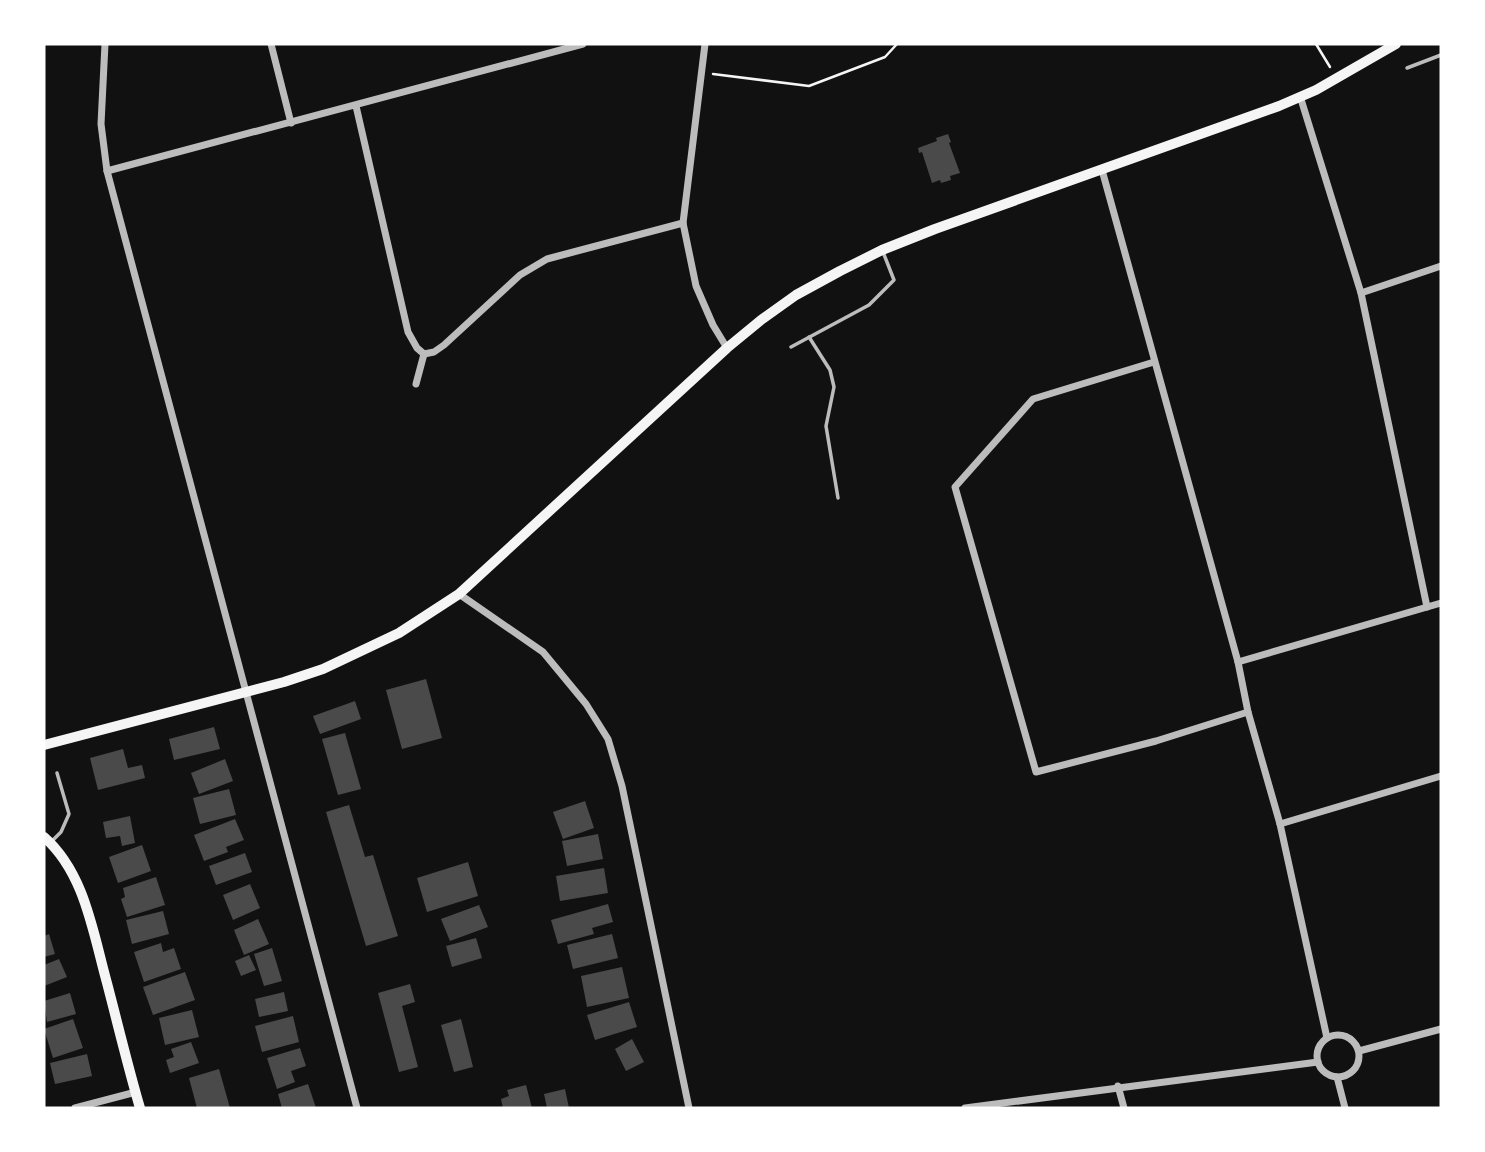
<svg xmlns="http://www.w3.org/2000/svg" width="1485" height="1152" font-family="'Nunito Sans',sans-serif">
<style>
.building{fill:#4a4a4a}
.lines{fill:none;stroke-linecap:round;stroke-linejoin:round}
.path{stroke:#f5f5f5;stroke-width:2.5}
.service{stroke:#bcbcbc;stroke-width:3.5}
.minor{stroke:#bcbcbc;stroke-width:7}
.secondary{stroke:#f5f5f5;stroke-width:10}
</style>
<rect width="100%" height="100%" fill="#111"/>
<g class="building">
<polygon points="948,134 951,142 949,143 960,173 950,176 951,180 941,183 940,180 932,183 922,152 919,153 918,148 937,141 936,138"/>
<polygon points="426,679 442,738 402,749 386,690"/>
<polygon points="355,701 361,719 320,734 313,716"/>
<polygon points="214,727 220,749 174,760 169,739"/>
<polygon points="345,733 361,789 338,795 322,739"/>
<polygon points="123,749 128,768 142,765 145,778 98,790 90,758"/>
<polygon points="225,759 233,781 199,794 191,773"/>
<polygon points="229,789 236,815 200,824 193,798"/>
<polygon points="585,801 594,828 563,839 553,812"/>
<polygon points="349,805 365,857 373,855 398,936 366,946 326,812"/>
<polygon points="130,816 135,843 122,846 120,836 106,838 103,822"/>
<polygon points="235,819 244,840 226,847 228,852 204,861 194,835"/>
<polygon points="598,834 603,859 567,866 562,841"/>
<polygon points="142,845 151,871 118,883 109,857"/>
<polygon points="245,853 252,872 216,885 209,866"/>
<polygon points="468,862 478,896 427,912 417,878"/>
<polygon points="604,868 608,893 560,901 556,876"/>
<polygon points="156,877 165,905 127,917 121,899 125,897 123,888"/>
<polygon points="250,884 260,908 233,920 223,895"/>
<polygon points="608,904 613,922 592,928 594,934 558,944 551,920"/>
<polygon points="479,905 488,927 450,941 441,919"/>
<polygon points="163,911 169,934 132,944 126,920"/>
<polygon points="258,919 269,944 244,955 234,930"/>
<polygon points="49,934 55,954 44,957 44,936"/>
<polygon points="612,934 618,958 573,969 567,945"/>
<polygon points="476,938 482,958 452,967 446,946"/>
<polygon points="161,943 163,952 174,948 181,969 144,982 134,952"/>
<polygon points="272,948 282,981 264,986 254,954"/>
<polygon points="249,955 256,970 241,976 235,961"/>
<polygon points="59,959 67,977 44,986 44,965"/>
<polygon points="622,967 629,998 587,1007 581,976"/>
<polygon points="185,972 195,1000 153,1015 143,987"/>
<polygon points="410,984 415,1002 402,1006 418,1067 399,1072 378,993"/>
<polygon points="284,992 288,1011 259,1017 255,999"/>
<polygon points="70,993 76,1014 47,1022 44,1001"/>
<polygon points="629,1002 637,1027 595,1040 587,1015"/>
<polygon points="192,1010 199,1037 165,1045 159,1018"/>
<polygon points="293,1016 299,1042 262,1052 255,1026"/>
<polygon points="73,1019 83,1048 53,1058 44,1029"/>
<polygon points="461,1019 473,1067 454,1072 441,1025"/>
<polygon points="632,1039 644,1062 626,1071 615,1049"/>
<polygon points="191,1042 199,1063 170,1073 166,1060 174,1057 171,1049"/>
<polygon points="300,1048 306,1066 291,1071 295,1082 277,1089 267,1058"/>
<polygon points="87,1054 92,1076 55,1084 50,1063"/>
<polygon points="219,1069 230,1108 197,1108 189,1078"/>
<polygon points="308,1084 316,1108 282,1108 278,1094"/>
<polygon points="526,1085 532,1108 503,1108 501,1099 509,1096 507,1090"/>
<polygon points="565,1089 569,1108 547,1108 544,1094"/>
</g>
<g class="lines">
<g class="path">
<polyline points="1316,44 1330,67"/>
<polyline points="713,74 809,86 885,57 897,44"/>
</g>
<g class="service">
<polyline points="1407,68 1441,55"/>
<polyline points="809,337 830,370 834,387 826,426 838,498"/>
<polyline points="791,347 869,305 894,280 883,252"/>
<polyline points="50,843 61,832 69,814 57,773"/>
</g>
<g class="minor">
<polyline points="105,44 101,124 107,171 357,1108"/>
<polyline points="271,44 291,123"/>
<polyline points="705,44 683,223 696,286 713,325 727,348"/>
<polyline points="1300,96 1361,293 1427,607"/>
<polyline points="356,106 408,332 417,348 424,354 434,352 444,345 520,275 547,259 683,223"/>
<polyline points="1102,170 1238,662 1248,712 1280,824 1327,1038"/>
<polyline points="107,171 583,44"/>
<polyline points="1361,293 1441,266"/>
<polyline points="1154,362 1033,399 955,487 1036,772 1156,741 1248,712"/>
<polyline points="416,384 424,354"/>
<polyline points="459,594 543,652 586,704 608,739 622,786 689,1108"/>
<polyline points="1238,662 1441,603"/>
<polyline points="1280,824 1441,776"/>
<circle cx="1338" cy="1056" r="21"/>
<polyline points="1359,1051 1441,1029"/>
<polyline points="1337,1077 1345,1108"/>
<polyline points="1118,1086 1124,1108"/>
<polyline points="75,1108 136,1092"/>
<polyline points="965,1108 1318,1062"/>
</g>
<g class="secondary">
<polyline points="44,745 284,682 323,669 399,633 459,594 727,348 761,320 796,295 840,271 882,250 935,229 1279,106 1316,90 1396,44"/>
<path d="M44 837C85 873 93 933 107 983 118 1025 128 1067 140 1108"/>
</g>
</g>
<rect width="1485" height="1152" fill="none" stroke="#ffffff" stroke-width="91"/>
</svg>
